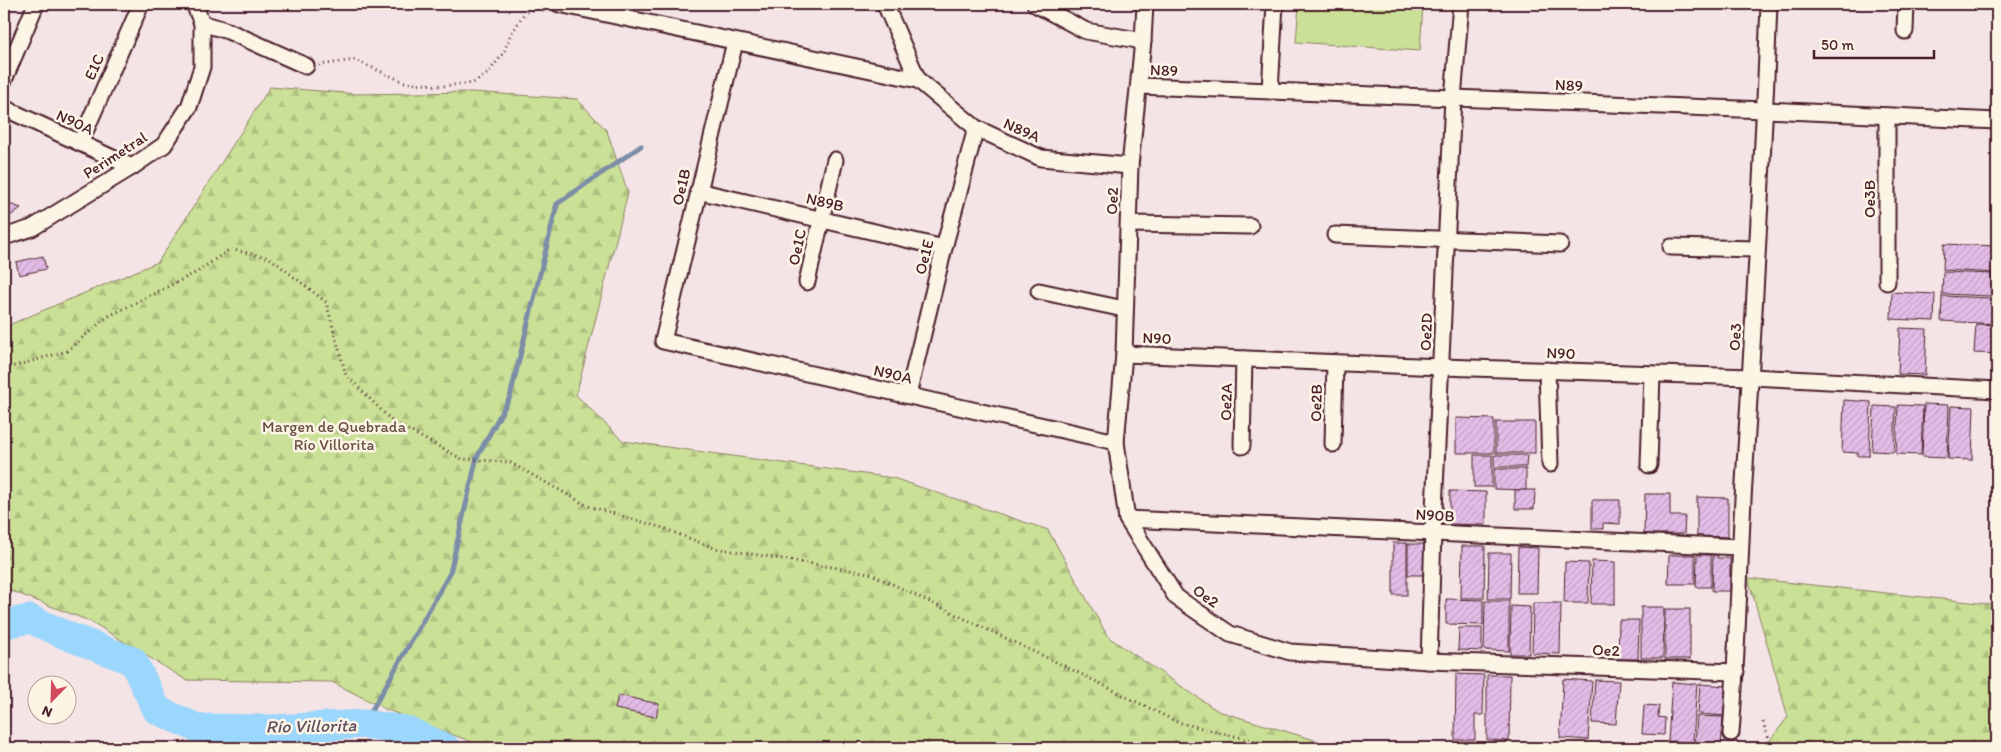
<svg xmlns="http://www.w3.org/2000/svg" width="2001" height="752" font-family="Itim,sans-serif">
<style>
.forest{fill:url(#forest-firs);stroke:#8a8060}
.green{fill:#cae096;stroke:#8a8060}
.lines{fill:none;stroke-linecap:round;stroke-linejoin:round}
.stream{stroke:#7b8da8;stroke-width:5}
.river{stroke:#9bd6fc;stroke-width:29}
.building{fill:url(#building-hatch);stroke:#4a1f2b}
.minor-casing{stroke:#4a1f2b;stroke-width:19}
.path{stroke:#4a1f2b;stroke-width:3;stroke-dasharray:1 4;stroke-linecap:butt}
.minor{stroke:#fcf5e5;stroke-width:15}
.labels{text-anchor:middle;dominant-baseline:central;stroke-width:5;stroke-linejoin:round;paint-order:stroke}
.street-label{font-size:16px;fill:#4a1f2b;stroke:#fcf5e5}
.park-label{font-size:16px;fill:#6a4f46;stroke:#fcf5e5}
.water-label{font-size:18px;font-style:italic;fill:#5e4d5f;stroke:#fcf5e5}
</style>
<defs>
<pattern id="forest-firs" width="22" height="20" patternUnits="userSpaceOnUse" patternTransform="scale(1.25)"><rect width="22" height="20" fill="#cae096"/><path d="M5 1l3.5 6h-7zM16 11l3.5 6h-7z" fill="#afc081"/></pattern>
<pattern id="building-hatch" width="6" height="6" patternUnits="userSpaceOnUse" patternTransform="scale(1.25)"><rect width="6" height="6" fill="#e3bde7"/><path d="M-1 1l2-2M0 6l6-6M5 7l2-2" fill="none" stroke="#c4a2c6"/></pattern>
</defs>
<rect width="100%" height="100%" fill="#f4e4e6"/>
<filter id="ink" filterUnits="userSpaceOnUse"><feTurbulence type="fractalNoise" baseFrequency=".02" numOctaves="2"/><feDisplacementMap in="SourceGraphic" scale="10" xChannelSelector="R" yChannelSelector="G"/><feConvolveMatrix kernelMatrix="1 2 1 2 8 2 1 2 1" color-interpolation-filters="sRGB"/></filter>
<g filter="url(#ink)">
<g class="forest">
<polygon points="270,87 357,94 471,92 577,99 607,131 628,193 576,395 623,441 893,478 1048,530 1108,637 1218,711 1341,748 488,748 385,709 332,682 186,680 92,622 4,588 4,327 158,262"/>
<polygon points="1748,578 1997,605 1997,748 1764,748 1788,717"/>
</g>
<polygon class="green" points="1299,4 1423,4 1420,51 1296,42"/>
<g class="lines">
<polyline class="stream" points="364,724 450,573 477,457 510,397 557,204 641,146"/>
<polyline class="river" points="4,624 30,619 70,637 133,661 157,710 197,728 275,729 364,724 406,730 446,748"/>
</g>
<g class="building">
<polygon points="4,202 21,208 9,217 4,215"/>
<polygon points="1944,244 1997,246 1997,273 1943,270"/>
<polygon points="43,256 46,269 19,275 16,262"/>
<polygon points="1943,272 1992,274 1991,296 1942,294"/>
<polygon points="1892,292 1935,294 1934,321 1891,319"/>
<polygon points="1942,296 1991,298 1991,305 1997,305 1997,324 1941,321"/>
<polygon points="1976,324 1997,325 1997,354 1974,353"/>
<polygon points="1900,328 1927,329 1925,375 1898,374"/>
<polygon points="1844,400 1871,402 1869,456 1858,456 1858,453 1842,452"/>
<polygon points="1924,404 1949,405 1947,458 1922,457"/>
<polygon points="1898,405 1923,406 1921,455 1896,454"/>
<polygon points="1874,406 1896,407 1894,452 1872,451"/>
<polygon points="1951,406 1974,407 1972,460 1948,459"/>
<polygon points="1456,418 1494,419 1494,453 1456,453"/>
<rect x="1496" y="422" width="39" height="31"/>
<rect x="1474" y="455" width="18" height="32"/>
<polygon points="1494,455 1527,455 1526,467 1494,467"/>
<polygon points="1494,469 1526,469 1526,490 1494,489"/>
<polygon points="1515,490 1535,490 1534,509 1515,509"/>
<polygon points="1450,491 1486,492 1486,525 1450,524"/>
<polygon points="1645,494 1670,494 1670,516 1685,516 1684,534 1644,534"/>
<polygon points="1697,497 1728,498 1728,537 1697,536"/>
<polygon points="1592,500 1620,500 1620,524 1603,523 1603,529 1592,529"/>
<rect x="1393" y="543" width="14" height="52"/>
<rect x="1408" y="544" width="17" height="31"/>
<polygon points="1462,546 1485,546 1484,598 1461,598"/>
<polygon points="1518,547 1538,548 1537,593 1517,593"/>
<polygon points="1489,553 1511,553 1510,599 1488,599"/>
<polygon points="1669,555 1695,555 1695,584 1668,584"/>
<polygon points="1697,555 1711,555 1711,587 1696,587"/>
<polygon points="1713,555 1718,555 1717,558 1730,558 1730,591 1712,591"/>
<polygon points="1592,561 1615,562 1615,604 1591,604"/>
<polygon points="1565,562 1589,563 1588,603 1564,603"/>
<polygon points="1446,599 1483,600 1483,625 1446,624"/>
<polygon points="1485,601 1509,601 1509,651 1484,650"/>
<polygon points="1533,603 1561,603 1560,654 1532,653"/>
<polygon points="1511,606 1530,607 1529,654 1510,654"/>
<polygon points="1641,607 1664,607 1663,658 1641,658"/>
<rect x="1665" y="609" width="25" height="50"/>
<polygon points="1619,620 1639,620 1638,659 1618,659"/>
<polygon points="1459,628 1482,628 1482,651 1458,650"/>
<polygon points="1456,674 1484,675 1483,715 1475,715 1475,740 1455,740"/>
<polygon points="1487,675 1510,675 1509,741 1487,740"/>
<polygon points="1563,679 1592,681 1588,740 1560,738"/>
<polygon points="1595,680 1619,681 1616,724 1592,723"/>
<polygon points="1672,682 1697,684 1693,742 1668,741"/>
<polygon points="1700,684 1727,686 1726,716 1698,714"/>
<polygon points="618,695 659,704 656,717 615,709"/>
<polygon points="1644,705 1659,706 1658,717 1665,718 1664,735 1642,734"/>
<polygon points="1697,716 1723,717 1721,748 1695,746"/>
</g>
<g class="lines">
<g class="minor-casing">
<g id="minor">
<polyline points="559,4 918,80"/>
<polyline points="885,4 918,80 976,128 1041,158 1130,166"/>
<polyline points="1035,4 1086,31 1143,41"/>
<polyline points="1145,4 1143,41 1130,166 1124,354 1116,442 1127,519 1176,597 1230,634 1290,652 1429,661 1736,672"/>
<polyline points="202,23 228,31 306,66"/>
<polyline points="1905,31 1906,4"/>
<polyline points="735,42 663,341 1116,442"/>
<polyline points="4,80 36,4"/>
<polyline points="1139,86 1765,110 1997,121"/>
<polyline points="1270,91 1275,4"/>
<polyline points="4,108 132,167"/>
<polyline points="80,143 141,4"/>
<polyline points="698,191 944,248"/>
<polyline points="1129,224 1250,226"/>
<polyline points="1335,235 1560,244"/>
<polyline points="4,237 32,228 132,167 164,145 189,107 202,67 202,23 194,4"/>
<polyline points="1671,247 1757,249"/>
<polyline points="807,282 835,160"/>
<polyline points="1887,282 1887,116"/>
<polyline points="1039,291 1124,309"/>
<polyline points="1124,354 1442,367 1751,377 1997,390"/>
<polyline points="1547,370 1550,464"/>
<polyline points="908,395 944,248 976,128"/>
<polyline points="1333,444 1335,363"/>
<polyline points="1242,446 1244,359"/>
<polyline points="1649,465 1652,374"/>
<polyline points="1127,519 1740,547"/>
<polyline points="1429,661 1433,532 1453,98 1461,4"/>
<path d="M1731 733C1737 655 1739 577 1743 499 1753 334 1763 169 1769 4"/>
</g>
</g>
<g class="path">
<polyline points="319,65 355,60 404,82 442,86 473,83 487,74 503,54 511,34 524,14 541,7 545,11"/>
<polyline points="4,369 67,351 107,317 197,272 230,249 270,258 326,302 346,375 393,422 462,459 509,462 588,506 663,528 714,548 869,573 1083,675 1177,722 1283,748"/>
<polyline points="1763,722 1769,739 1768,748"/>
</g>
<use href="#minor" class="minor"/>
</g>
</g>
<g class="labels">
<g class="street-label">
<text transform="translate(94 67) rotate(-66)">E1C</text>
<text transform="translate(1164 70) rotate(2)">N89</text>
<text transform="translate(1569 85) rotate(2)">N89</text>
<text transform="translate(75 122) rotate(25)">N90A</text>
<text transform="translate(1022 130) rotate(24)">N89A</text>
<text transform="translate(115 155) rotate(-33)">Perimetral</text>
<text transform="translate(681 187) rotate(-77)">Oe1B</text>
<text transform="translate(1869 199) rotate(-90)">Oe3B</text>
<text transform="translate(1112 201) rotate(-88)">Oe2</text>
<text transform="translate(825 202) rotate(13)">N89B</text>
<text transform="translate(797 247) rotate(-78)">Oe1C</text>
<text transform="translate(924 257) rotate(-76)">Oe1E</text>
<text transform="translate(1426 332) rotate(-88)">Oe2D</text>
<text transform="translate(1735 337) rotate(-87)">Oe3</text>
<text transform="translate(1157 338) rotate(2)">N90</text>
<text transform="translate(1561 353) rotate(2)">N90</text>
<text transform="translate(893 374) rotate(13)">N90A</text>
<text transform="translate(1226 402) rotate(-89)">Oe2A</text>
<text transform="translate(1316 403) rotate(-89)">Oe2B</text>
<text transform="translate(1435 515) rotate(3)">N90B</text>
<text transform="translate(1206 596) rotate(35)">Oe2</text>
<text transform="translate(1606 650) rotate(2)">Oe2</text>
</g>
<g class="park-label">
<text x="334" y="426">Margen de Quebrada<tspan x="334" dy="18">Río Villorita</tspan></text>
</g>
<g class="water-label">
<text transform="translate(311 726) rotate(-1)">Río Villorita</text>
</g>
</g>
<rect width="2001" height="752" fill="none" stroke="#fcf5e5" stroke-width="20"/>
<rect x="10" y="10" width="1981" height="732" fill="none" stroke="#4a1f2b" stroke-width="2" filter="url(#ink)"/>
<g transform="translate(52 700) rotate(203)"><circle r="24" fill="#fcf5e5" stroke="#b59f9b"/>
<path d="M0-4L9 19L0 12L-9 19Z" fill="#d1495b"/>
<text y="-8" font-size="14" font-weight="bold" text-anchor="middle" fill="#4a1f2b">N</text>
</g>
<path d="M1814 50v8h120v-8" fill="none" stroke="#4a1f2b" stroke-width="2.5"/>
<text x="1821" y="50" font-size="15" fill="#4a1f2b" stroke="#fcf5e5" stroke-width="4" paint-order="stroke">50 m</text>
</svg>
